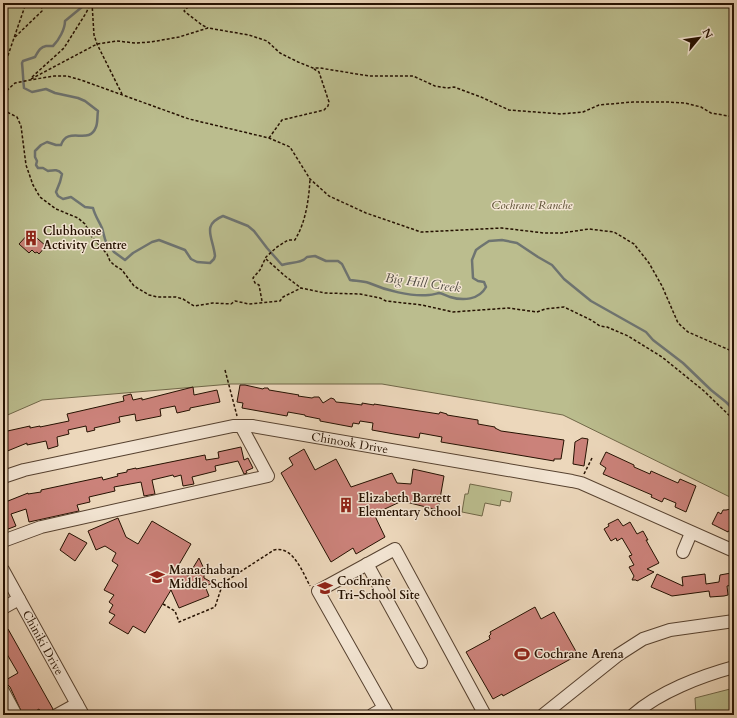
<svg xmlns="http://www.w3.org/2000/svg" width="737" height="718" font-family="Cardo,serif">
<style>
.green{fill:#bbbd8e;stroke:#706748}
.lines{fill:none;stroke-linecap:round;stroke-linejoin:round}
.stream{stroke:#6e7471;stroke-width:2.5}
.building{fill:#cb827a;stroke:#251101}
.minor-casing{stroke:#574230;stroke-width:14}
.path{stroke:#251101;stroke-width:1.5;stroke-dasharray:3 2;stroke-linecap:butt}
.minor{stroke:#f3e5d3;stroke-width:12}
.labels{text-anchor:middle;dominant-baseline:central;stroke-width:3;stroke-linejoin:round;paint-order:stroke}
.park-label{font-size:12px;font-style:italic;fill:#5a4d32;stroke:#f3e5d3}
.poi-label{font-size:12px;font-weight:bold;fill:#251101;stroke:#f3e5d3;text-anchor:start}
.street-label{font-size:12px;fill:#251101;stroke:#f3e5d3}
.water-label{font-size:13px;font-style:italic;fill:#504b42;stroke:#f3e5d3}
</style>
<rect width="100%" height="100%" fill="#ecd7bb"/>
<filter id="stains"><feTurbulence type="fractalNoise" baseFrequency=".005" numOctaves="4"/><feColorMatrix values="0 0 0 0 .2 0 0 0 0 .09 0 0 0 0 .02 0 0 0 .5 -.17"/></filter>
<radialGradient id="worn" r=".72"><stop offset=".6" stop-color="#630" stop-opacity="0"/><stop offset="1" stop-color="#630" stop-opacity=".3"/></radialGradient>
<g class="green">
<polygon points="3,3 734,3 734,499 563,415 382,384 231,384 42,400 3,417"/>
<polygon points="470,484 512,492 510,502 501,500 500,506 485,503 482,516 462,512 465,494 468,494"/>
<polygon points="734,688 734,715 696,715 695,698"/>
</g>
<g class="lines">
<path class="stream" d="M83 3 82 7 65 21C65 29 59 40 53 46 51 46 49 46 46 46 40 47 38 52 35 57L23 61 22 63C23 72 23 79 24 88L32 92 46 89 55 93 78 98 85 101 98 111C97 116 98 122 96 127 89 146 68 125 61 145H56L47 142 41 145 35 151V157L37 161 36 165 38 168H43L48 171C54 170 58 169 62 174L60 182 56 192 58 196 63 199 71 197 85 207 93 208C95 216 99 221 102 228 104 234 104 239 107 244H109L114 252 125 260 133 253 152 242 159 240 185 250 191 259 197 262 210 263 214 259 215 256C213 237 201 225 223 216L248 226 254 231 267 248 282 265C290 262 301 264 307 257L315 256 326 261H338L342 264 350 280C356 281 363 281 369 283 385 290 411 297 429 295 432 295 435 294 439 293 442 293 446 296 450 297 463 301 479 300 486 287L484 282 478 281 473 278 472 260 476 250 480 247 489 241 502 240 517 243 538 257 552 265 564 279 591 301 646 332 653 340 683 363 711 390 726 402 734 410"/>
</g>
<g class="building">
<polygon points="30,232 46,246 39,254 37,252 35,253 32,250 29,253 19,244"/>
<polygon points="240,385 245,385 263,389 264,388 268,388 269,390 299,395 298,396 312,398 314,397 319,397 323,403 331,398 334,399 336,402 346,403 362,405 362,403 374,405 374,404 439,414 440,412 447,414 447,415 478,420 478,424 495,427 495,428 501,431 564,440 561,459 554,459 554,461 441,442 442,437 420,433 419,438 394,434 372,430 373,423 360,421 359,424 353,423 352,427 320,421 320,419 305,416 305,415 288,412 287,416 242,408 243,403 237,402"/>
<polygon points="193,387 194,395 217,390 220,402 190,408 190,410 177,413 175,406 160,409 161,416 136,421 135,414 119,417 120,422 94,428 95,430 87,432 86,426 68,430 69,434 57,437 58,446 48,449 46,441 27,445 27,443 5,452 3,448 3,432 30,426 30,428 40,426 40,427 69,421 67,414 124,401 123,396 131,394 133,400 142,398 142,400"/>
<polygon points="582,438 588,439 584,466 573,464 575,442"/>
<polygon points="241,447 244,460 248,458 253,468 246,471 247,473 244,474 238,461 215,466 216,471 192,477 194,484 183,486 181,475 174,477 173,475 152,480 155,494 144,496 141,482 114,487 115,491 89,497 90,502 77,505 79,511 29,522 26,509 11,514 16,526 3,531 3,503 28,493 28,494 41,492 41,490 102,477 103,480 118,476 117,474 127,472 127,470 136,468 136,469 205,455 206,460 219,458 218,452"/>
<polygon points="304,449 315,470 336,459 351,487 392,473 397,483 411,484 413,469 444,476 438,510 402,501 374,514 385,537 356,554 353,548 331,562 281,473 293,465 289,458"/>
<polygon points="606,452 634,465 634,467 650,474 651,471 678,483 680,479 696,486 686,512 675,507 676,503 664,498 662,502 651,497 652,495 603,474 606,468 600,464"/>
<polygon points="731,509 734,510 734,533 728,531 728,532 712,524 718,512 721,514 723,510 726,510"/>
<polygon points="118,518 126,537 138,544 152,521 191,544 177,568 188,576 199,558 204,569 204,578 213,583 205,586 209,596 179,608 171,590 145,633 133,626 128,634 109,623 115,615 109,612 113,605 109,602 114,595 104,590 118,565 112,561 116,553 105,546 96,550 88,531"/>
<polygon points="618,519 623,526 630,522 637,534 643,531 648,540 646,540 659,563 647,569 654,572 637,581 636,580 632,580 634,576 629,567 634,565 629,556 632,555 622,538 617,541 616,538 611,541 604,529 609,526 608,524"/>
<polygon points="69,533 87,543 75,561 60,550"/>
<polygon points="731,573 733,585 727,586 728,595 724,596 710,597 709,591 672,596 651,587 657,574 683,586 682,577 705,574 706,584 719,582 720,575"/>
<polygon points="535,607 541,619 554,612 578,655 503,696 502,694 493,699 466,652 490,639 489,636 491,634 490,632"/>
<polygon points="8,629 53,709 50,713 46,715 42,715 39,709 29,715 23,715 10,687 4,681 18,673 4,649 6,648 3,643 3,632"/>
</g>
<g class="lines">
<g class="minor-casing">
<g id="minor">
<path id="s1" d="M3 477 24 470 233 426H252L572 481 581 483 734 551"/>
<polyline points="3,541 41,527 268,476 241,426"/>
<polyline points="683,552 691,533"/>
<polyline points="367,564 421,662"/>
<path id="s2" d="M3 570 83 715"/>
<polyline points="3,608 19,599"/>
<polyline points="3,691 16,715"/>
<polyline points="57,715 77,704"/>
<polyline points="372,715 384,708"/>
<polyline points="388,715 318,591 395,549 485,715"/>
<polyline points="543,715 618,655 643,639 670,630 734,621"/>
<path d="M633 715C659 692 701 676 734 667"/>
</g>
</g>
<g class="path">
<polyline points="92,3 94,35 97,44 122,94"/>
<polyline points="192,3 184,11 202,25 208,28"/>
<polyline points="15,37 42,11 41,3"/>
<polyline points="3,70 26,3"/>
<polyline points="32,77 64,48 86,13 91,3"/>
<polyline points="3,78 7,91"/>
<polyline points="31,79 97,44 117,41 135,43 151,42 179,37 208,28 249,35 267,41 280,53 298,62 313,68 320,68 369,76 413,76 435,86 447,88 454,87 481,97 509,110 561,114 583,112 599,105 633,102 667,102 685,103 701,107 711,113 734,117"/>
<polyline points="3,94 15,83 30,80 54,76 67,76 81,80 189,119 269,138 290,147 310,179 329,196 366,213 421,232 502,228 544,233 562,233 589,229 614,232 634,244 649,263 662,286 678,323 688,332 734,352"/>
<polyline points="3,110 17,117 21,126 26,165 33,185 40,197 56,209 78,218 85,224 92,237 107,254 110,261 114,265 122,270 134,286 149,295 157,297 176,297 183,299 194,306 213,303 231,304 235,301 249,304 280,301 283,297 301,288 325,293 360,294 380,298 386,301 422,305 453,312 508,308 537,312 545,309 564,307 591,320 600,326 607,327 628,336 662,357 704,391 734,420"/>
<polyline points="269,138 282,120 324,110 328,106 329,102 319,72 314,69"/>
<polyline points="266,259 285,276 301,288"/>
<path d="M262 301 259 285 255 283 253 278 260 270 266 257 277 247 288 240H295L296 238C306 221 309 198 310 179"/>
<polyline points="225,370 237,416"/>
<polyline points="584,474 592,458"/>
<path d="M163 604 175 611 179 622 215 607 223 583 274 550C293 545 303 573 310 586"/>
</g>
<use href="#minor" class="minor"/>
</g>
<defs>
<g id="building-bare" transform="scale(1.2)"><path d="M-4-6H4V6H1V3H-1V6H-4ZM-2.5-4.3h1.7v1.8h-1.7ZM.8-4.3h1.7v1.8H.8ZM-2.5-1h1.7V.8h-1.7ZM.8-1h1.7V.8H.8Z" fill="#8f2418" stroke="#f3e5d3" stroke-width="2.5" paint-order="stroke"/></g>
<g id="school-bare" transform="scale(1.2)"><path d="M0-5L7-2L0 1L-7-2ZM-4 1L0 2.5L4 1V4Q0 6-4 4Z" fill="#8f2418" stroke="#f3e5d3" stroke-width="2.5" paint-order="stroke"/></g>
<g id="stadium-bare" transform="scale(1.2)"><path d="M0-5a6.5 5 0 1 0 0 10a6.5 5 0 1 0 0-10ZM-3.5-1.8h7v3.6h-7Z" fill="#8f2418" stroke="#f3e5d3" stroke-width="2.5" paint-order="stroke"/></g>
</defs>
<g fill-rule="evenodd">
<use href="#building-bare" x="31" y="238"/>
<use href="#building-bare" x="346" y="505"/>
<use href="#school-bare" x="157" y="577"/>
<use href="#school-bare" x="325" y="588"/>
<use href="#stadium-bare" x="522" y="654"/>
</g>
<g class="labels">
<g class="park-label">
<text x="532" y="205">Cochrane Ranche</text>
</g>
<g class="poi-label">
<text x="43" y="231">Clubhouse<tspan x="43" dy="14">Activity Centre</tspan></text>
<text x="358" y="498">Elizabeth Barrett<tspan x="358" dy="14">Elementary School</tspan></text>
<text x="169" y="570">Manachaban<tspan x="169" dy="14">Middle School</tspan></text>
<text x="337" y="581">Cochrane<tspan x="337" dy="14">Tri-School Site</tspan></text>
<text x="534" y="654">Cochrane Arena</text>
</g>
<g class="street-label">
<text stroke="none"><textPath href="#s1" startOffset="354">Chinook Drive</textPath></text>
<text stroke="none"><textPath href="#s2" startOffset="83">Chiniki Drive</textPath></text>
</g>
<g class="water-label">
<text transform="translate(423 283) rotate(8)">Big Hill Creek</text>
</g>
</g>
<rect width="737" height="718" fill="none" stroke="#ecd7bb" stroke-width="16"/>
<rect x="4" y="4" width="729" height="710" fill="none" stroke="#251101" stroke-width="2"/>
<rect x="8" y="8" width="721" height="702" fill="none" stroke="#251101"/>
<g transform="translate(699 38) rotate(61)" stroke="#f3e5d3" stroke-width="3" paint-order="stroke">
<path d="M0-3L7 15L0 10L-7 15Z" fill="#251101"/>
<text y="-6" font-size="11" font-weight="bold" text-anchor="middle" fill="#251101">N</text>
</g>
<rect width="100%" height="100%" filter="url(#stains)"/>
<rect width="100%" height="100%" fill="url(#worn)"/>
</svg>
